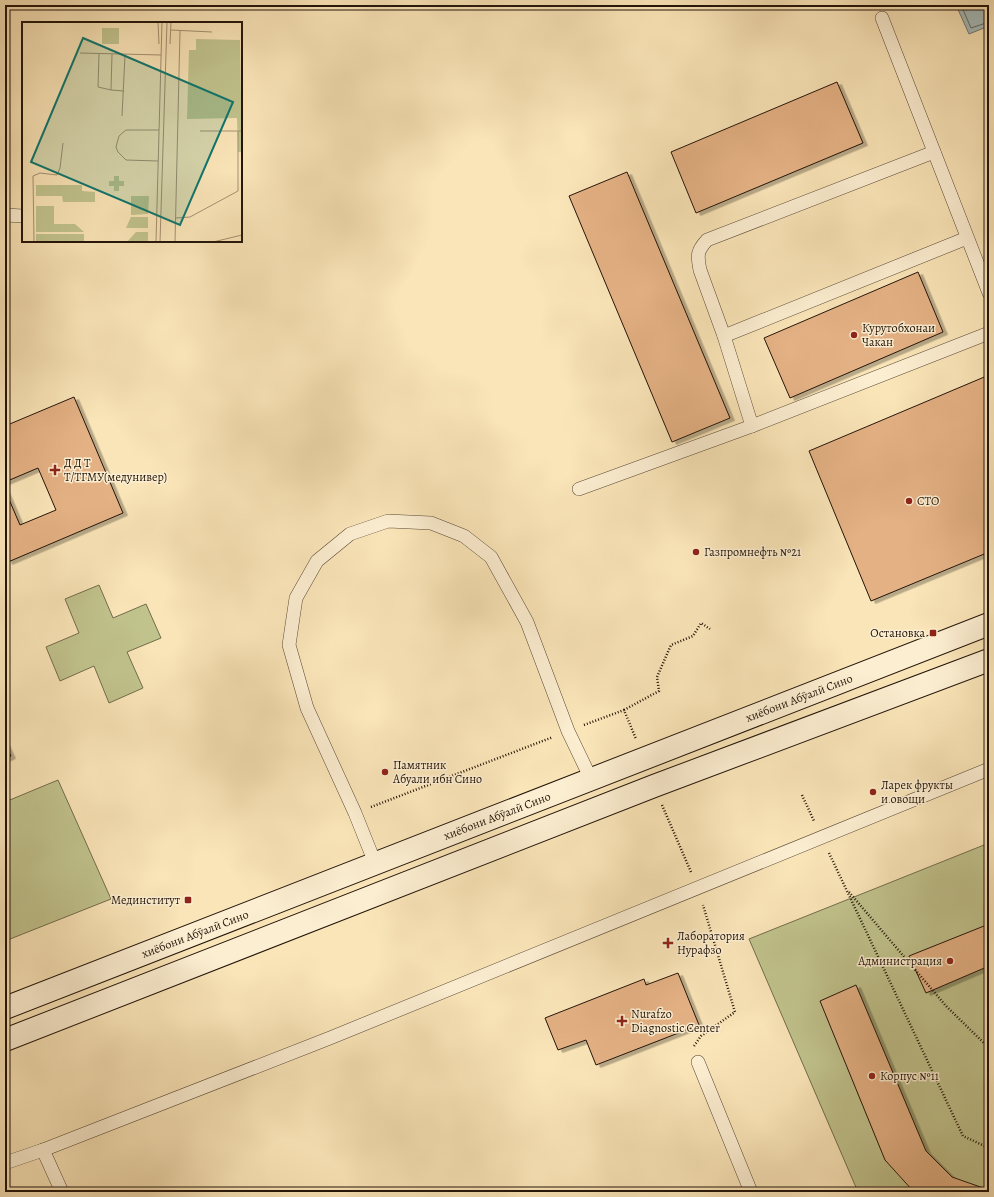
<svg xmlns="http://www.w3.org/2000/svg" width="994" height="1197" font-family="Alegreya,serif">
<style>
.green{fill:#c1c38d;stroke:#726c4b}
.water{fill:#a5bcbc;stroke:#717974}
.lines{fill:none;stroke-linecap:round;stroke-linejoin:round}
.shore{stroke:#646862;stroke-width:1}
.building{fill:#e4b184;stroke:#231409;filter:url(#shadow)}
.service-casing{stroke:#594835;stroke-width:14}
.secondary-casing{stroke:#231409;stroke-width:24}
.path{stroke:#231409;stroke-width:2.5;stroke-dasharray:1 2;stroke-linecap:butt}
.service{stroke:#fceed1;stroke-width:13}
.secondary{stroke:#fceed1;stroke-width:22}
.poi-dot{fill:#8f2418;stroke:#fceed1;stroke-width:1.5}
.labels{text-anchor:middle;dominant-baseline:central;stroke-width:3;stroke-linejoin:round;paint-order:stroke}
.poi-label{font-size:12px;fill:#231409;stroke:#fceed1;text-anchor:start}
.street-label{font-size:12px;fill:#231409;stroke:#fceed1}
.inset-road{fill:none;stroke:#a49172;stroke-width:1}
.view{fill:#0f766e;fill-opacity:0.15;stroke:#0f766e;stroke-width:2}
.inset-edge{fill:none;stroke:#231409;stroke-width:2}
</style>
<defs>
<filter id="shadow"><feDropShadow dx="4.5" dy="2.5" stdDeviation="0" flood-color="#0004"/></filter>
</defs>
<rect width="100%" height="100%" fill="#fae5b8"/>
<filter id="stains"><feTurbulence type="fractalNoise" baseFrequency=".005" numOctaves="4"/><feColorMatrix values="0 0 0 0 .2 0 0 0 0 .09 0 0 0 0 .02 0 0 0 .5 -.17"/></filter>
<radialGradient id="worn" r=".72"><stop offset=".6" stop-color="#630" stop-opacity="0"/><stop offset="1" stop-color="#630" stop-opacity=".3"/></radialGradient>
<g class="green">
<polygon points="99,585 113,618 146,604 161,638 127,652 143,688 109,703 94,666 60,681 46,647 79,633 65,599"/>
<polygon points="58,780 111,899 5,941 5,802"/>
<polygon points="989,843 989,1192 858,1192 749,939"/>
</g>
<polygon class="water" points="956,5 989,5 989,26 969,34"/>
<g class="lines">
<polyline class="shore" points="961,5 971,28 989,22"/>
</g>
<g class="building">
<polygon points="837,82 863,143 696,213 671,152"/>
<polygon points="627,172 730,418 672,442 569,196"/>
<polygon points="918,272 943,332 790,398 764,338"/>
<polygon points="989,375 989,552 871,601 809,451"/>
<polygon points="74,397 123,513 8,562 5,556 5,490 20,525 56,510 38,468 5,482 5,426"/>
<polygon points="5,743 11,756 5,759"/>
<polygon points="989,924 989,966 926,993 909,956"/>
<polygon points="678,973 699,1025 596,1065 586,1040 558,1050 545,1018 644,979 646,985"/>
<polygon points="856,985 926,1151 952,1177 989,1190 989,1192 914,1192 885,1160 820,1001"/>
</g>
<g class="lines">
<g class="service-casing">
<g id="service">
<polyline points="882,18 989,293"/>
<path d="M934 152 707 240C697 251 697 255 700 270L724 336 967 238"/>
<polyline points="5,215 23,216"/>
<polyline points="724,336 752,426"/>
<polyline points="579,489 752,426 989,333"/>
<polyline points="375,863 355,813 307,708 289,645 296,598 317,561 350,534 388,521 431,523 464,536 491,557 527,622 568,731 591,779"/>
<polyline points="698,1062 751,1192"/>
<polyline points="43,1150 62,1192"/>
<polyline points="5,1163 43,1150 330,1038 989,769"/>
</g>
</g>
<g class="secondary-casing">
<g id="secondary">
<polyline points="5,1008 989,624"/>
<polyline points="5,1040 654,786 989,660"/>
</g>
</g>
<g class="path">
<polyline points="624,710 659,691 657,677 671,645 693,636 701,623 710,629"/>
<polyline points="584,725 624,710 636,739"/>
<polyline points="802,795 814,821"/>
<polyline points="662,805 691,872"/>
<polyline points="371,807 553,737"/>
<polyline points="829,853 963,1136 989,1148"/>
<polyline points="849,892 946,1006 989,1048"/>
<polyline points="694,1046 701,1036 735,1012 703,905"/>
</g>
<use href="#service" class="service"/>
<use href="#secondary" class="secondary"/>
</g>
<g class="poi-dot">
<circle cx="854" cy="335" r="4"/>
<path d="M53 464h4v4h4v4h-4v4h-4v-4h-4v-4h4z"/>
<circle cx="909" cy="501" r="4"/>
<circle cx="696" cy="552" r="4"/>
<rect x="929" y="629" width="8" height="8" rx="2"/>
<circle cx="385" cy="772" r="4"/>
<circle cx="873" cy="792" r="4"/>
<rect x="184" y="896" width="8" height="8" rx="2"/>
<path d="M666 937h4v4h4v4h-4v4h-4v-4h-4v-4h4z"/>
<circle cx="950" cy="961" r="4"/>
<path d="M620 1015h4v4h4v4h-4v4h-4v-4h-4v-4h4z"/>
<circle cx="872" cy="1076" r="4"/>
</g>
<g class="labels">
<g class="poi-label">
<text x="862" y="328">Курутобхонаи<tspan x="862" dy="14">Чакан</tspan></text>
<text x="64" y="463">Д Д Т<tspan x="64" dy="14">Т/ТГМУ(медунивер)</tspan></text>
<text x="917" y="501">СТО</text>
<text x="704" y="552">Газпромнефть №21</text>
<text x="925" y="633" text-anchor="end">Остановка</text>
<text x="393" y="765">Памятник<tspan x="393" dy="14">Абуали ибн Сино</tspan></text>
<text x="881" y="785">Ларек фрукты<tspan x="881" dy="14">и овощи</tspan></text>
<text x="180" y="900" text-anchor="end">Мединститут</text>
<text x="677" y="936">Лаборатория<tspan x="677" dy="14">Нурафзо</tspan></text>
<text x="942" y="961" text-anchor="end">Администрация</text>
<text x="631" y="1014">Nurafzo<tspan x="631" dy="14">Diagnostic Center</tspan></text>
<text x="880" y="1076">Корпус №11</text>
</g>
<g class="street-label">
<text transform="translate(799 698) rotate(-21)">хиёбони Абӯалӣ Сино</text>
<text transform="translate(497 816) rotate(-21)">хиёбони Абӯалӣ Сино</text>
<text transform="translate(195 934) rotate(-21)">хиёбони Абӯалӣ Сино</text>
</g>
</g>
<g transform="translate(22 22)">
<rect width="220" height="220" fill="#fae5b8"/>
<path d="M80 6H97V22H80ZM174 17 218 18 220 130H216L215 96 165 97 167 28H174ZM92 154H97V159H102V164H97V169H92V164H87V159H92ZM14 163H60V169L73 170V180H41L40 174H14ZM109 174H127L126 192 109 193ZM14 184H32V202H53L62 210H14ZM109 195H126V206H104ZM114 210H126V220H105ZM14 212H62V220H14Z" fill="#c1c38d"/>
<path class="inset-road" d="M136 0 137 22M149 8 190 10M148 22 149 0M58 31 139 33M77 32 76 65 89 68 90 32M89 68 102 69M100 94 103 33M178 109H220M136 139 104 138 96 130 94 125 97 114 104 108H137M154 196 168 195 216 169V109M12 220 11 154 18 151 35 153 38 146 41 121M134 220 140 0M138 220 145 0M153 220 158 9M191 220 220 213"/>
<path class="view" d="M61 16 211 80 158 203 9 140Z"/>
<rect width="220" height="220" class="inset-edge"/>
</g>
<rect width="994" height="1197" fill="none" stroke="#fae5b8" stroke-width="20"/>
<rect x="6" y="6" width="982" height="1185" fill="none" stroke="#231409" stroke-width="2"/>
<rect x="10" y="10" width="974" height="1177" fill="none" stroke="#231409"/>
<rect width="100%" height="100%" filter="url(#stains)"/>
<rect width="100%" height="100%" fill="url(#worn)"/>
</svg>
